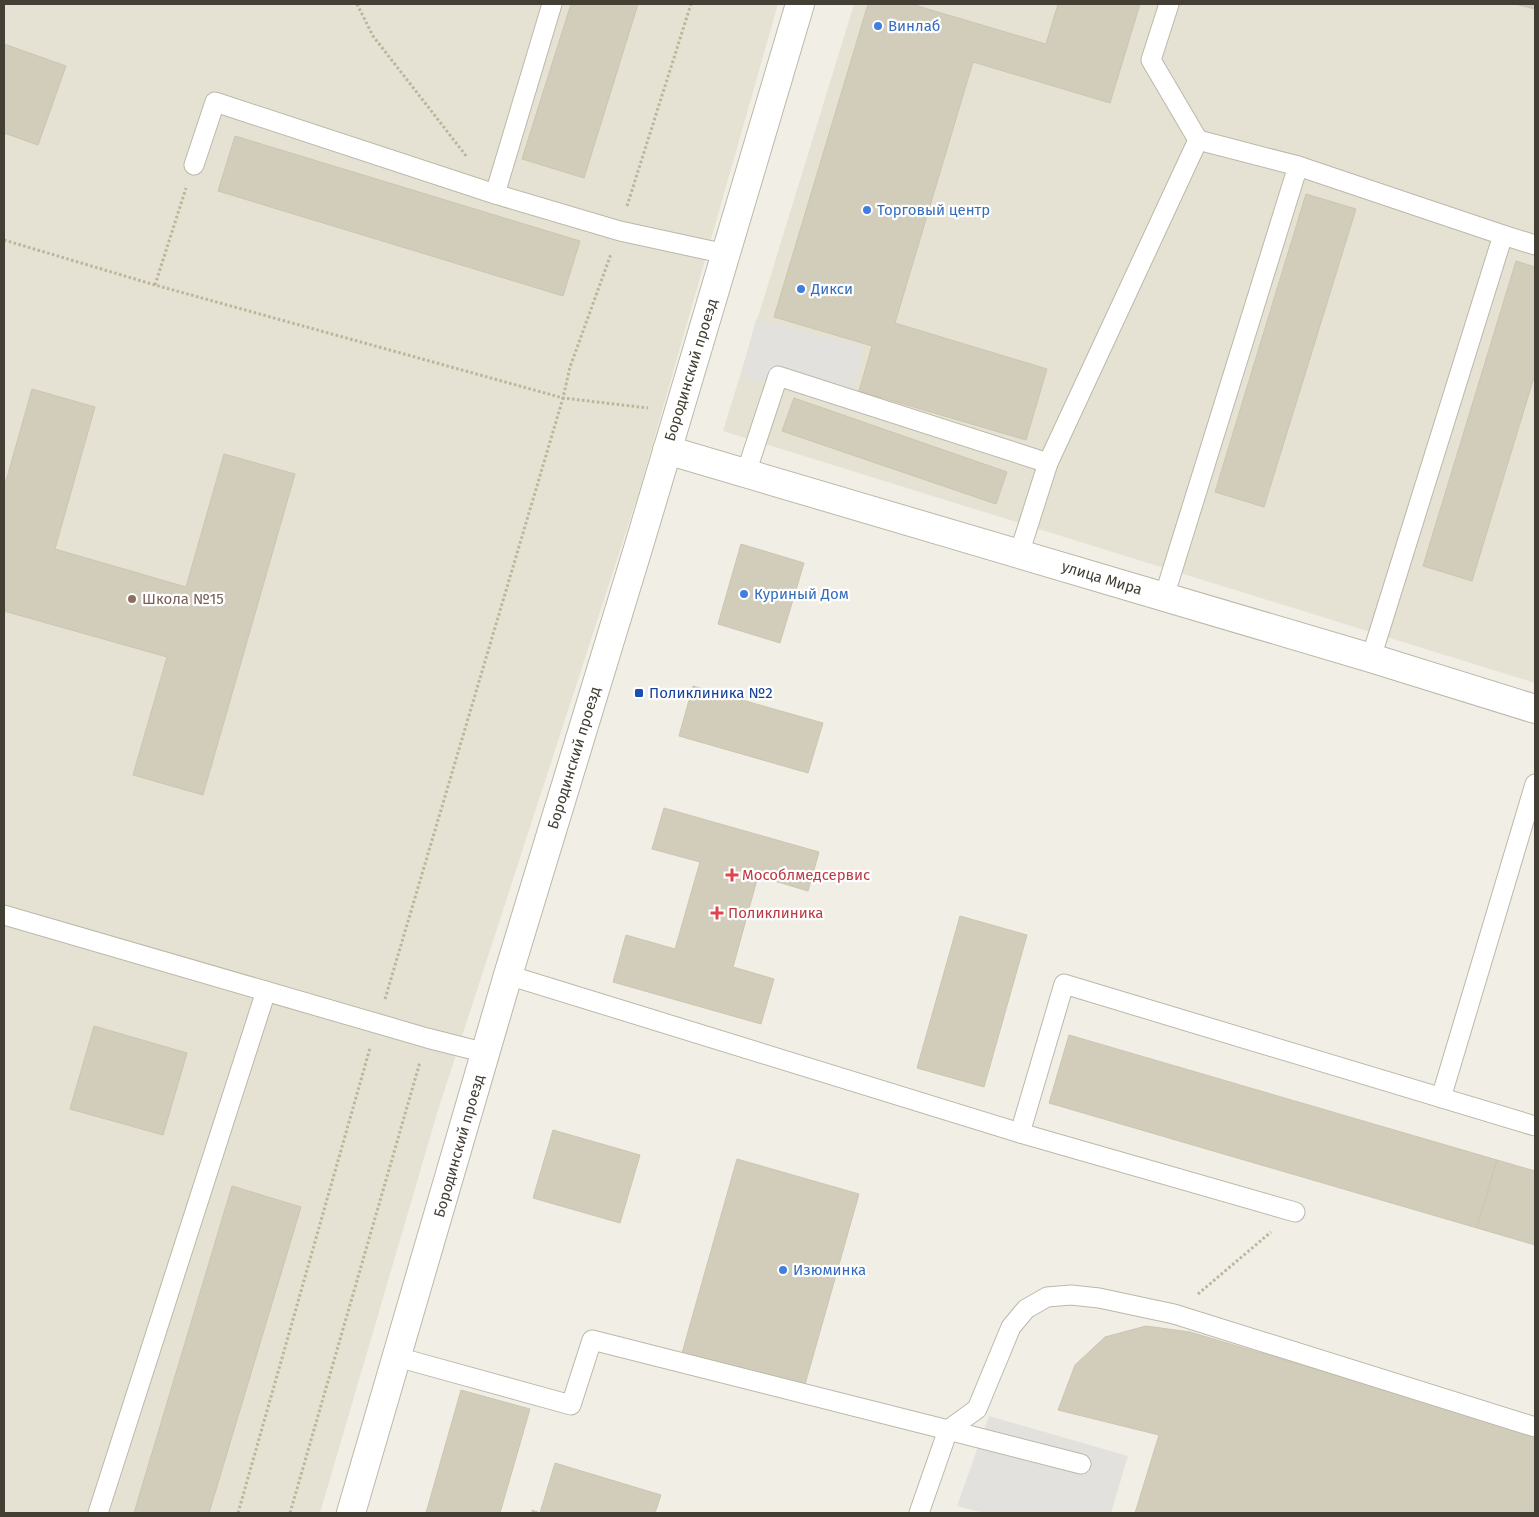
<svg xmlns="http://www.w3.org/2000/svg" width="1539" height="1517" font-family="'Fira Sans',sans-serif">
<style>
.residential{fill:#e5e2d3}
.parking{fill:#e2e1dd}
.building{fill:#d2ccbb;stroke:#ccc5af}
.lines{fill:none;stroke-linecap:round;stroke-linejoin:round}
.service-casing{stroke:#bcb8a8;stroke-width:21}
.minor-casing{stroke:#bcb8a8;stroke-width:30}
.path{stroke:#bdb59a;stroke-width:3;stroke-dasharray:2.5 2.5;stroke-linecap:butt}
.service{stroke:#fff;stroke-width:19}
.minor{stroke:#fff;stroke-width:28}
.shop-dot{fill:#3f7fe0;stroke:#fff;stroke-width:2}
.education-dot{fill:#8d6e63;stroke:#fff;stroke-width:2}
.transit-dot{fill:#1a4fb4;stroke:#fff;stroke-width:2}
.health-dot{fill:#e0444e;stroke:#fff;stroke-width:2}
.labels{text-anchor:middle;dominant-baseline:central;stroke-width:4.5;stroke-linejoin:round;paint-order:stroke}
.shop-label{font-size:15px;fill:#366cbe;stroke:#fff;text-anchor:start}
.street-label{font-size:15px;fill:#433f35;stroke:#fff}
.education-label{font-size:15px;fill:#785e54;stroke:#fff;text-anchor:start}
.transit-label{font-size:15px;fill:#164399;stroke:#fff;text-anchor:start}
.health-label{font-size:15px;fill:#be3a42;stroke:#fff;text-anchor:start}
</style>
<rect width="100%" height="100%" fill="#f1efe5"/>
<g class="residential">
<polygon points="4,4 778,4 639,492 439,1107 320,1513 4,1513"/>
<polygon points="854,4 1535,4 1535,683 723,431"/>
</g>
<g class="parking">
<polygon points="756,319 864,347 850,403 741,376"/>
<polygon points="989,1416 1128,1456 1111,1513 984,1513 957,1506"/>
</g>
<g class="building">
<polygon points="571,4 638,4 584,178 522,159"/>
<polygon points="868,4 911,4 1046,44 1058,4 1140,4 1110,103 973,62 895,323 1047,369 1026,440 859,391 872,346 774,317"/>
<polygon points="1515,4 1535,4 1535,9"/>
<polygon points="4,44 66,66 38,145 4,133"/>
<polygon points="235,136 580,241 563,296 218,191"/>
<polygon points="1306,194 1356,209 1264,507 1215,492"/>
<polygon points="1516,261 1535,267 1535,374 1472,581 1423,566"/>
<polygon points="32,389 95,407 55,549 186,587 224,454 295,474 203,795 133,775 167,657 4,611 4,488"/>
<polygon points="794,398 1007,472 996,504 782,431"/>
<polygon points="741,544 804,563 780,643 718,624"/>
<polygon points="693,686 823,723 808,773 679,736"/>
<polygon points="664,808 819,852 808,891 758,876 733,967 774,979 761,1024 613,982 626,935 675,949 700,862 652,849"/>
<polygon points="960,916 1027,935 984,1087 917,1068"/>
<polygon points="94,1026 187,1053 163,1135 70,1109"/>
<polygon points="1069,1035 1497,1160 1477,1228 1049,1103"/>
<polygon points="553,1130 640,1155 620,1223 533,1198"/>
<polygon points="737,1159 859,1194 804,1388 682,1353"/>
<polygon points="1497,1160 1535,1171 1535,1245 1477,1228"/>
<polygon points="232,1186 301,1207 209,1513 134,1513"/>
<polygon points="1146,1326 1190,1332 1535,1434 1535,1513 1135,1513 1159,1435 1058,1410 1075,1365 1105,1337"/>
<polygon points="461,1390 530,1409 500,1513 426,1513"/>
<polygon points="555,1463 661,1495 655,1513 532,1513 532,1510 540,1513"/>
</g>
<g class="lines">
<g class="service-casing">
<g id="service">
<polyline points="1198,140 1298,166"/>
<polyline points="194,165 215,102 495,194 552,4"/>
<polyline points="495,194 620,231 726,254"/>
<polyline points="746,473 778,376 1048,463"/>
<polyline points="1019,554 1048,463 1198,140 1151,60 1169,4"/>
<polyline points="1164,597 1298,166 1503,235"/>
<polyline points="1371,658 1503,235 1535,245"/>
<polyline points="4,915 427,1038 486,1053"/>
<polyline points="508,975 1020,1133 1295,1212"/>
<polyline points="1441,1098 1535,784"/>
<polyline points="1020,1133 1064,984 1535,1126"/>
<polyline points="397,1357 571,1405 592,1340 948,1430 977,1409 1011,1327 1026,1309 1047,1297 1071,1295 1099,1298 1174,1314 1535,1427"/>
<polyline points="98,1513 266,991"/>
<polyline points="919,1513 948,1430 1081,1464"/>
</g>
</g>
<g class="minor-casing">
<g id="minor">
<polyline points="667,450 1371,658 1535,709"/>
<polyline points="351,1513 508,975 640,542 800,4"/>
</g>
</g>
<g class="path">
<polyline points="357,4 373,36 467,157"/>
<polyline points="627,206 691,4"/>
<polyline points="4,240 155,285 563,398 648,408"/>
<polyline points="155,285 186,188"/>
<polyline points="385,999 563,398 570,367 611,254"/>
<polyline points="1198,1294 1271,1232"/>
<polyline points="238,1513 370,1048"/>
<polyline points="290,1513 420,1062"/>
</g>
<use href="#service" class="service"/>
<use href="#minor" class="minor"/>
</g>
<g class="shop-dot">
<circle cx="878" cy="26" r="5"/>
<circle cx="867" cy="210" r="5"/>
<circle cx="801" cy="289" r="5"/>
<circle cx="744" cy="594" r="5"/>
<circle cx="783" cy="1270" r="5"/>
</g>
<circle class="education-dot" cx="132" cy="599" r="5"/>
<rect class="transit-dot" x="634" y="688" width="10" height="10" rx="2.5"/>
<g class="health-dot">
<path d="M729.5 867.5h5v5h5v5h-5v5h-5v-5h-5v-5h5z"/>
<path d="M714.5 905.5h5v5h5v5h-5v5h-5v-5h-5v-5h5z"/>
</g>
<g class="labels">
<g class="shop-label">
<text x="888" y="26">Винлаб</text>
<text x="877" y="210">Торговый центр</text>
<text x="811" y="289">Дикси</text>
<text x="754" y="594">Куриный Дом</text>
<text x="793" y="1270">Изюминка</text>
</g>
<g class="street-label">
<text transform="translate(691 370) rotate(-73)">Бородинский проезд</text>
<text transform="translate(1102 578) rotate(17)">улица Мира</text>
<text transform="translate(574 758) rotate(-73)">Бородинский проезд</text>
<text transform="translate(459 1146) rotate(-74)">Бородинский проезд</text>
</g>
<g class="education-label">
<text x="142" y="599">Школа №15</text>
</g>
<g class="transit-label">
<text x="649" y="693">Поликлиника №2</text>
</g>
<g class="health-label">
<text x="742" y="875">Мособлмедсервис</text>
<text x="728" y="913">Поликлиника</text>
</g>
</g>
<rect width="1539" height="1517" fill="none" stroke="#433f35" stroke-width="10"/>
</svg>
